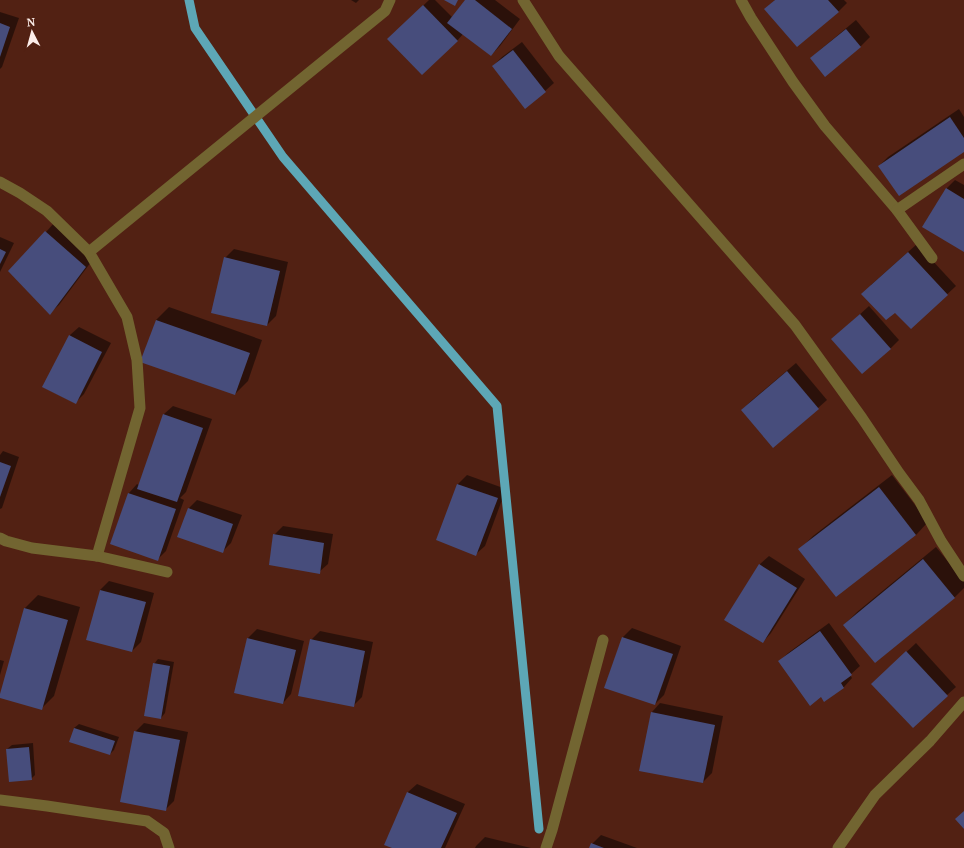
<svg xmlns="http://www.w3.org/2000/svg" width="964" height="848" font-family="'PT Serif',serif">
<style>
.shadow{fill:#0007}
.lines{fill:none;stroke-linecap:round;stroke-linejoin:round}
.stream{stroke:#5da7b6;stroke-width:9}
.building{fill:#474d7c}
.minor{stroke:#726531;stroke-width:11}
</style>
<rect width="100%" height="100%" fill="#522113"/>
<g class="shadow">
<polygon points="351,0 359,0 356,3"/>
<polygon points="429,0 435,0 453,18 467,0 495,0 520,19 500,46 491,55 463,34 457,41 397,31"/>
<polygon points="775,0 844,0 847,3 838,12 766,9"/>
<polygon points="0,12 19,18 2,67 0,69"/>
<polygon points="856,20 870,37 861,46 825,75 811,58 820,50"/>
<polygon points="522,42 554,83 545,91 493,66 502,57"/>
<polygon points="959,109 964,117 964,151 879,166 888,157"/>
<polygon points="955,180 964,185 964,251 946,189"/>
<polygon points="54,223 94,258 59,305 50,313 46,232"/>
<polygon points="0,237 14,243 0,272"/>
<polygon points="917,244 956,286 911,328 871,285"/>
<polygon points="234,249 288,262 276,316 267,325 225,258"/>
<polygon points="869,306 899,340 890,349 833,339"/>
<polygon points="169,307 262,340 248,381 235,394 156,320"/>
<polygon points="79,327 111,343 84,394 75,403 43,387 70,335"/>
<polygon points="796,363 827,400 818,408 742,410 751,401"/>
<polygon points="173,406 212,419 186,492 180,498 184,500 166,551 158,559 111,543 129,493 137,484 139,485 164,414"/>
<polygon points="3,451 19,457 2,508 0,509 0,455"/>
<polygon points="467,475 506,489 485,546 476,554 437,540 458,484"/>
<polygon points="892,475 928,522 916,535 800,549 813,536"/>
<polygon points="197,500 242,515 231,543 222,552 189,508"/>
<polygon points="283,526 333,534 328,564 319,572 274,535"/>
<polygon points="936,547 964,581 964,588 954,598 844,625 857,612"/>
<polygon points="769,556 805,579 771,633 763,642 760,564"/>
<polygon points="109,581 154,593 141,642 132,651 100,590"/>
<polygon points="38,595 80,607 54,696 41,709 0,697 25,608"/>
<polygon points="829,623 860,666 850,675 852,678 844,687 825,701 821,696 779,662 788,653"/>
<polygon points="632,628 681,646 664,695 655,704 605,687 623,637"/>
<polygon points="257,629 304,641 291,694 283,703 235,692 248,638"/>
<polygon points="320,631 373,642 362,697 353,706 311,640"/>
<polygon points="916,643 956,687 947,695 882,675"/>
<polygon points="158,659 174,662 165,713 161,718 154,664"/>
<polygon points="0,660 4,661 0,675"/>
<polygon points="660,703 723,716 712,773 703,782 652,712"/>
<polygon points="144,723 188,732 174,801 165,810 135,732"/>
<polygon points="79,724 119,737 114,750 110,754 74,728"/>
<polygon points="33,743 35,775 31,779 7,749 12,745"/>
<polygon points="417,784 465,804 445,848 394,848 386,844 408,792"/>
<polygon points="601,835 637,848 590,848 592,844"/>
<polygon points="485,837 531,848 475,848 476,846"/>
</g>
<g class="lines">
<polyline class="stream" points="189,0 195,28 283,157 497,406 539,829"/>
</g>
<g class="building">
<polygon points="444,0 458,0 455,6"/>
<polygon points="465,0 475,0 512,29 491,56 447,23"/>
<polygon points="775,0 828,0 839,12 797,47 764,9"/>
<polygon points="423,5 458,41 422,75 387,39"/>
<polygon points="0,23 10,27 0,57"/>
<polygon points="846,29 861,47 825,77 810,58"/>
<polygon points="513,50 546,92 525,109 492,66"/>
<polygon points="950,117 964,138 964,152 899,196 878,166"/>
<polygon points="946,188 964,199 964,252 922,227"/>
<polygon points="45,231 86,267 50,315 8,271"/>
<polygon points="0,249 6,252 0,264"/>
<polygon points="908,252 948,295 911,329 895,313 886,320 861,294"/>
<polygon points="224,257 280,271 267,326 211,313"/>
<polygon points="860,314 891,349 862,374 831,339"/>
<polygon points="156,320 250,353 235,395 140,362"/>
<polygon points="69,335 102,352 76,404 42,387"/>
<polygon points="787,371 819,409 773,448 741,410"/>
<polygon points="163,414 203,428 177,502 137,489"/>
<polygon points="0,462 11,466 0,497"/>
<polygon points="457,484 498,498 476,556 436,540"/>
<polygon points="879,487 916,535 836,597 798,549"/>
<polygon points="128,493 176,509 158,561 110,544"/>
<polygon points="188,508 233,524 223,553 177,537"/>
<polygon points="273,534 324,543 320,574 269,565"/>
<polygon points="923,559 955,598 875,663 843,625"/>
<polygon points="759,564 797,588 763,643 724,620"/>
<polygon points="100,590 146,602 132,652 86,640"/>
<polygon points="24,608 68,620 42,710 0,698 0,694"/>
<polygon points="820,631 852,675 841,683 844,688 824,702 821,697 810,706 778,661"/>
<polygon points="622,637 673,654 655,705 604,688"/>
<polygon points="247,638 296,650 283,704 234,693"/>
<polygon points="310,639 365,651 354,707 298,696"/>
<polygon points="906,651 948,696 913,728 871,684"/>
<polygon points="153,663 170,666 161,719 144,716"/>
<polygon points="651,712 715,725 703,783 639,771"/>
<polygon points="74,728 115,741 110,755 69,742"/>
<polygon points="134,731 180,740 166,811 120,802"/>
<polygon points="29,747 32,780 9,782 6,749"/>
<polygon points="407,792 457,813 441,848 392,848 384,845"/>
<polygon points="964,811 964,829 955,819"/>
<polygon points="591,843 604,848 589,848"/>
</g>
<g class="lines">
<g class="minor">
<polyline points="523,0 559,56 795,325 862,418 899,473 919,500 941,541 964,576"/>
<polyline points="741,0 751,18 793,82 825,126 897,210 932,258"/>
<polyline points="0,182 20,193 47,211 89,252 127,317 137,360 140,408 97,556"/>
<polyline points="897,210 964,164"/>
<polyline points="89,252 385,11 390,0"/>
<polyline points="0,538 6,541 32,548 97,556 167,572"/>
<polyline points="0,800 47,806 147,821 164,833 169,848"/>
<polyline points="546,848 552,830 603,640"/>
<polyline points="838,848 875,795 930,741 964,702"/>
</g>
</g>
<g transform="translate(32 32) rotate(354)" stroke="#522113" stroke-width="3" paint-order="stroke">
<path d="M0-3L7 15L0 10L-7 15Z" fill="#fceeea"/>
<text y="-6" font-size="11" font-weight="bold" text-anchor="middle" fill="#fceeea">N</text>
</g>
</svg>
